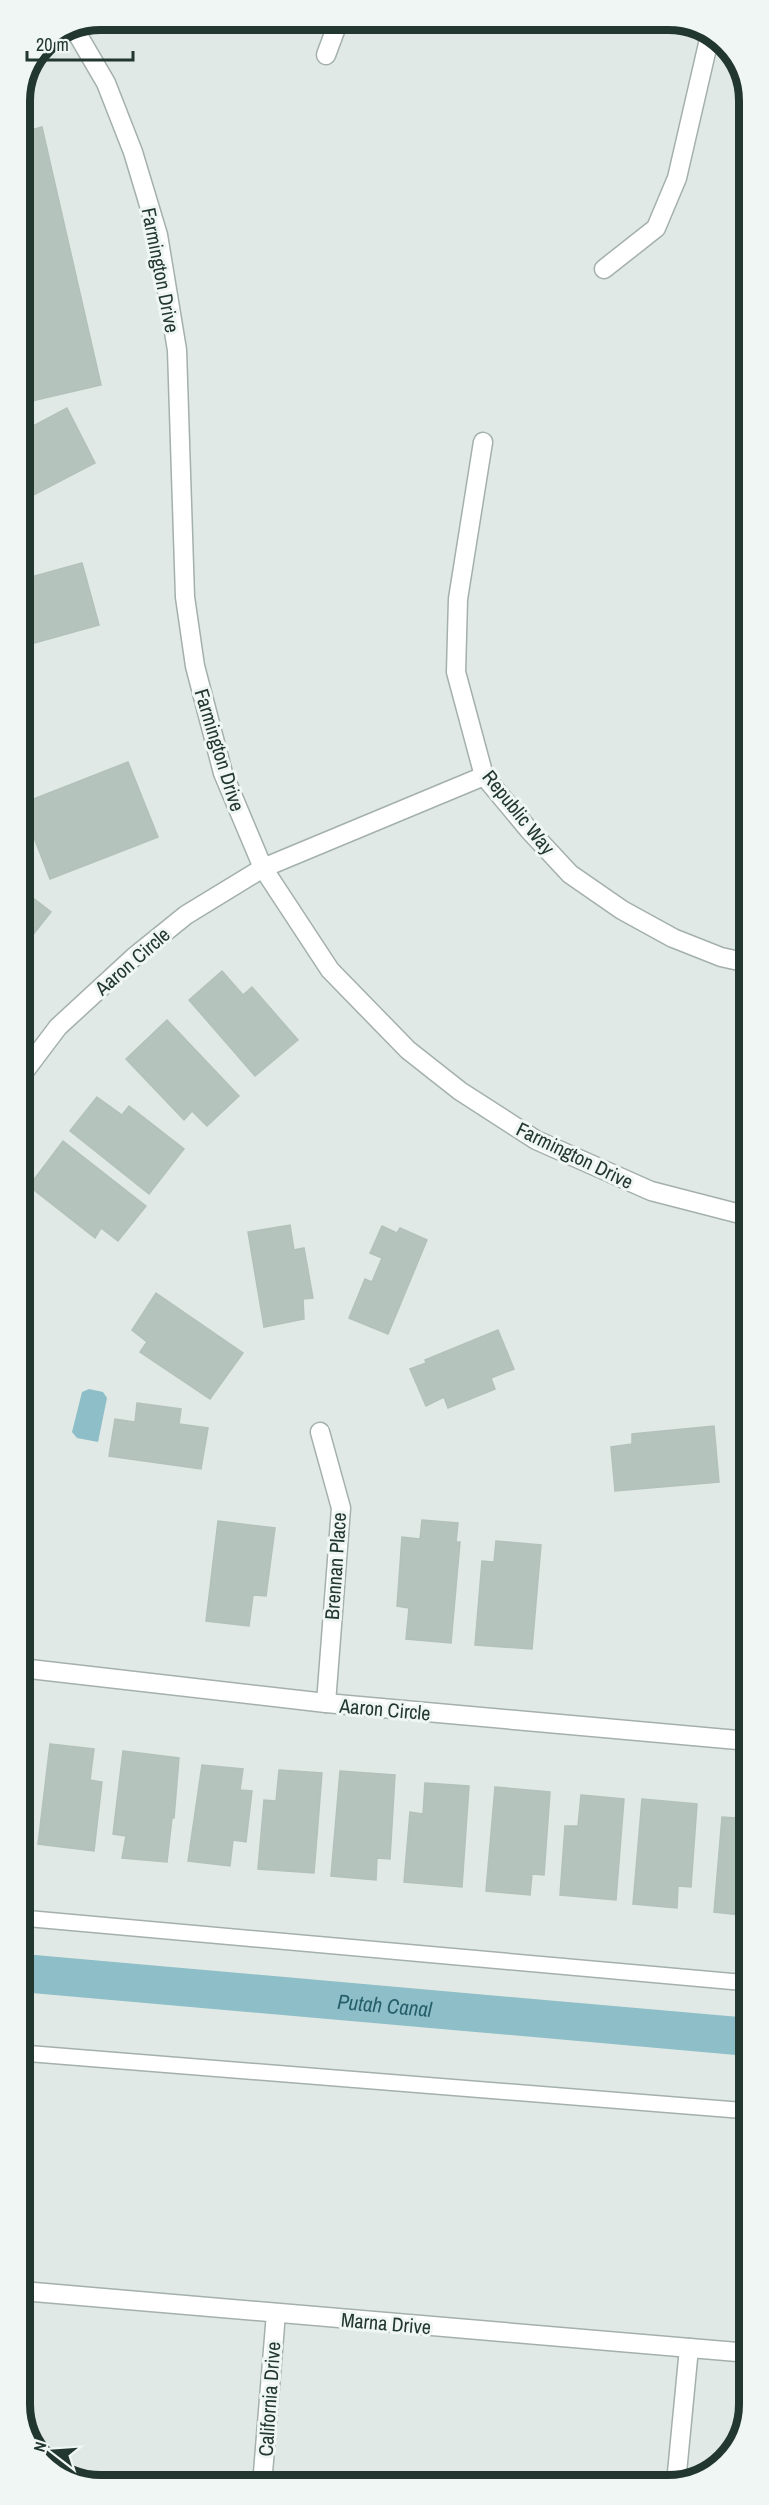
<svg xmlns="http://www.w3.org/2000/svg" width="769" height="2505" font-family="'Archivo Narrow',sans-serif">
<style>
.water{fill:#8ebec7}
.lines{fill:none;stroke-linecap:round;stroke-linejoin:round}
.canal{stroke:#8ebec7;stroke-width:38}
.building{fill:#b5c3bd;stroke:#b3c1bb;stroke-width:1.5}
.lane-casing{stroke:#a4b0ab;stroke-width:18}
.street-casing{stroke:#a4b0ab;stroke-width:21}
.lane{stroke:#fff;stroke-width:15}
.street{stroke:#fff;stroke-width:18}
.labels{text-anchor:middle;dominant-baseline:central;stroke-width:6;stroke-linejoin:round;paint-order:stroke}
.street-label{font-size:20px;fill:#233731;stroke:#eff6f3}
.water-label{font-size:21px;font-style:italic;fill:#255f6a;stroke:#eff6f3}
.rim{fill:none;stroke:#233731;stroke-width:8}
</style>
<rect width="100%" height="100%" fill="#e0e9e5"/>
<polygon class="water" points="89,1389 103,1392 107,1398 98,1442 77,1438 72,1432 82,1392"/>
<g class="lines">
<path class="canal" id="s1" d="M22 1973 749 2037"/>
</g>
<g class="building">
<polygon points="42,127 101,385 27,402 20,371 20,133"/>
<polygon points="67,408 95,463 20,502 20,433"/>
<polygon points="82,563 99,625 20,647 20,580"/>
<polygon points="128,762 158,837 50,879 21,804"/>
<polygon points="20,888 51,912 20,951"/>
<polygon points="222,971 243,995 252,987 298,1040 255,1076 189,1000"/>
<polygon points="167,1020 239,1096 207,1126 192,1111 184,1120 126,1059"/>
<polygon points="97,1097 122,1115 129,1106 184,1149 149,1194 70,1131"/>
<polygon points="63,1141 146,1206 118,1241 101,1228 95,1238 29,1186"/>
<polygon points="290,1225 294,1250 304,1248 313,1298 303,1299 304,1319 264,1327 248,1232"/>
<polygon points="382,1226 397,1233 400,1228 427,1240 388,1334 349,1318 365,1279 372,1282 382,1258 370,1253"/>
<polygon points="156,1293 243,1353 210,1399 140,1352 147,1342 132,1330"/>
<polygon points="498,1330 514,1369 491,1378 495,1389 448,1408 444,1397 426,1406 410,1369 426,1363 425,1360"/>
<polygon points="137,1403 181,1409 179,1424 208,1428 201,1469 109,1456 115,1419 135,1422"/>
<polygon points="714,1426 719,1482 615,1491 611,1447 632,1444 632,1434"/>
<polygon points="422,1520 458,1523 456,1542 460,1542 451,1643 406,1639 409,1608 397,1606 402,1537 420,1539"/>
<polygon points="218,1521 275,1528 266,1596 253,1595 249,1626 206,1621"/>
<polygon points="496,1541 541,1545 532,1649 475,1645 482,1561 494,1562"/>
<polygon points="21,1741 24,1742 26,1751 21,1787"/>
<polygon points="50,1744 94,1749 90,1780 102,1782 94,1851 38,1844"/>
<polygon points="123,1751 179,1758 174,1818 172,1818 167,1862 122,1858 126,1836 113,1834"/>
<polygon points="202,1765 243,1769 240,1790 252,1791 246,1842 233,1840 230,1866 188,1861"/>
<polygon points="279,1770 322,1773 314,1873 258,1869 264,1800 276,1801"/>
<polygon points="340,1771 395,1775 390,1859 377,1858 376,1880 331,1876"/>
<polygon points="425,1783 469,1786 462,1887 404,1882 410,1812 423,1814"/>
<polygon points="495,1787 550,1792 544,1875 532,1874 530,1895 486,1891"/>
<polygon points="581,1795 624,1799 616,1900 560,1895 565,1826 578,1826"/>
<polygon points="642,1799 697,1804 691,1887 678,1886 677,1908 633,1904"/>
<polygon points="722,1817 749,1819 749,1916 714,1912"/>
</g>
<g class="lines">
<g class="lane-casing">
<g id="lane">
<polyline points="22,1918 749,1983"/>
<polyline points="22,2053 749,2111"/>
</g>
</g>
<g class="street-casing">
<g id="street">
<polyline points="75,30 106,83 133,152 158,235 177,350 185,597 195,666 223,773 263,868 330,970 408,1050 460,1091 536,1140 651,1191 748,1216"/>
<polyline points="326,55 339,20"/>
<polyline points="604,269 656,228 677,178 710,35"/>
<polyline points="483,442 458,599 456,672 484,776 529,830 570,874 622,910 673,938 721,957 748,963"/>
<polyline points="21,1076 58,1027 134,957 186,915 263,868 484,776"/>
<polyline points="748,1259 748,1282"/>
<polyline points="320,1432 341,1508 326,1703"/>
<polyline points="21,1668 326,1703 749,1741"/>
<polyline points="22,2291 749,2353"/>
<polyline points="676,2483 689,2348"/>
<polyline points="262,2485 276,2313"/>
</g>
</g>
<use href="#lane" class="lane"/>
<use href="#street" class="street"/>
</g>
<g class="labels">
<g class="street-label">
<text transform="translate(161 270) rotate(79)">Farmington Drive</text>
<text transform="translate(220 750) rotate(73)">Farmington Drive</text>
<text transform="translate(519 812) rotate(51)">Republic Way</text>
<text transform="translate(132 961) rotate(-41)">Aaron Circle</text>
<text transform="translate(575 1155) rotate(26)">Farmington Drive</text>
<text transform="translate(335 1566) rotate(-86)">Brennan Place</text>
<text transform="translate(385 1709) rotate(5)">Aaron Circle</text>
<text transform="translate(386 2323) rotate(5)">Marna Drive</text>
<text transform="translate(269 2399) rotate(-86)">California Drive</text>
</g>
<g class="water-label">
<text stroke="none"><textPath href="#s1" startOffset="364">Putah Canal</textPath></text>
</g>
</g>
<path d="M0 0H769V2505H0ZM101 30H668A71 71 0 0 1 739 101V2404A71 71 0 0 1 668 2475H101A71 71 0 0 1 30 2404V101A71 71 0 0 1 101 30Z" fill="#eff6f3" fill-rule="evenodd"/>
<path class="rim" d="M101 30H668A71 71 0 0 1 739 101V2404A71 71 0 0 1 668 2475H101A71 71 0 0 1 30 2404V101A71 71 0 0 1 101 30Z"/>
<g transform="translate(54 2451) rotate(287)" stroke="#eff6f3" stroke-width="4.5" paint-order="stroke">
<path d="M0-4.5L10 22L0 15L-10 22Z" fill="#233731"/>
<text y="-9" font-size="16" font-weight="bold" text-anchor="middle" fill="#233731">N</text>
</g>
<path d="M27 51v9h106v-9" fill="none" stroke="#233731" stroke-width="3"/>
<text x="36" y="51" font-size="18" fill="#233731" stroke="#eff6f3" stroke-width="4.5" paint-order="stroke">20 m</text>
</svg>
